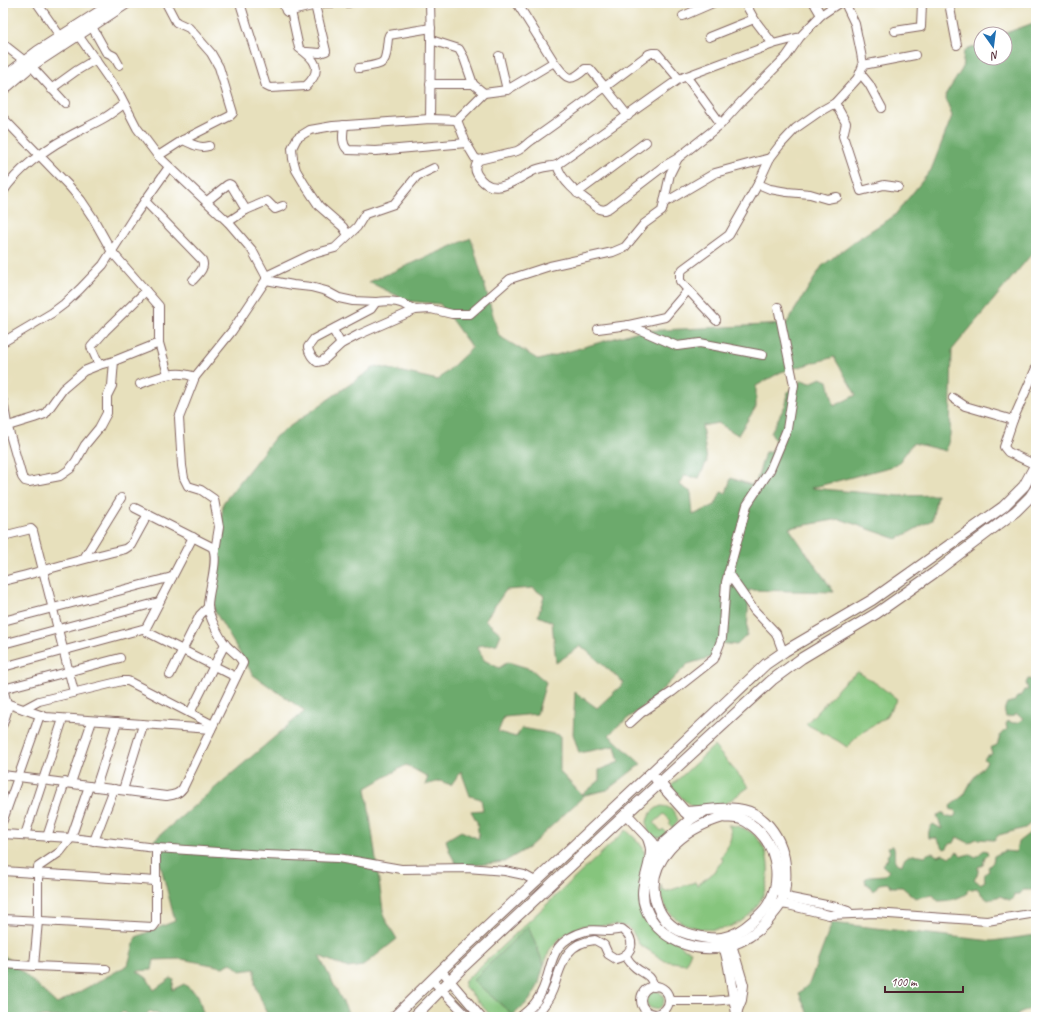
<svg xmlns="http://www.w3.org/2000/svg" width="1039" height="1020" font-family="Caveat,sans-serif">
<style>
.green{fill:#86c57d;stroke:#687254}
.forest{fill:#6caa6c;stroke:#5b644c;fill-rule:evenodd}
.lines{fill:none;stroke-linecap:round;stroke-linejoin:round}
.minor-casing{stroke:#81635e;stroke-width:10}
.major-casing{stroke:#81635e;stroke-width:12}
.minor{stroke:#fff;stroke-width:8}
.major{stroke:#fff;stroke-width:10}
</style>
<rect width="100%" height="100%" fill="#fff"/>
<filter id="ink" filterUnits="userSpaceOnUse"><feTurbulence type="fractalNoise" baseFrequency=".025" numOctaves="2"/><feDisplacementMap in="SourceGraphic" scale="8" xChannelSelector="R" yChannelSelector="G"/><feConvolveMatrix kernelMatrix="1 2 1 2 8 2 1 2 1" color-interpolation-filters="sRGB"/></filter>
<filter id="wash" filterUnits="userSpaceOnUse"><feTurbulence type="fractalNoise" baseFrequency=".012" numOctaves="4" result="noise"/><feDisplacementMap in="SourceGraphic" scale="16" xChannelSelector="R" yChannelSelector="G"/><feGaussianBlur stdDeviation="0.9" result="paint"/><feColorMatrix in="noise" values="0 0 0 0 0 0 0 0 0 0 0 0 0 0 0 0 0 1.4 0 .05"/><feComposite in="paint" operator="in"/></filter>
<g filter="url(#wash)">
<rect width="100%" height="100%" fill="#e7e0bc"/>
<g class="green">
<polygon points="858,672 877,684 897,699 885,718 860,734 847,747 838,741 806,724 845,681"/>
<polygon points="714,746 749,787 725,804 697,807 691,806 684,800 671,786"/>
<path d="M661 806C670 806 676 812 678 821L673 828 669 823 671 821 664 814 654 823 661 831 663 829 668 834C648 848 636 816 661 806Z"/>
<path d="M728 825C786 828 778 916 725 928 709 931 696 930 681 922 668 915 659 900 661 885L663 891H668L695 882 697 885 711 875 723 860 721 857C727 849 736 833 728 825Z"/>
<path d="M626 830C631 835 639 841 643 848 649 860 642 888 641 902L683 948 691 951 686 964 665 961 639 944 632 931 627 927 618 925 582 926 569 932 558 940 550 949 544 965 528 927 473 980 513 1015 511 1017H492L467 989 464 986 465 981Z"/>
<circle cx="655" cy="1000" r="9"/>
</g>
<g class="forest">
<path d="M1036 22V243L1035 250 952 350 950 435 946 451 913 443 897 465 811 488 900 496 937 495 932 520 897 539 840 519 789 528 834 592 749 590 747 635 737 645 718 643 712 657 688 664 650 702 619 725 609 735 641 764 607 790 585 795 528 848 504 862 458 867 450 853 446 840 461 831 479 839 477 822 471 811 483 810 481 799 470 796 461 771 451 785 440 781 425 785 428 777 406 765 366 788 384 917 397 939 363 966 348 968 319 956 347 1010 349 1017H268L255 984V969L240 971 231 963 223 967 181 959 154 960 152 970 137 971 147 978 154 990 171 978 174 980 172 990 184 984 198 995 203 1013 201 1017H164L150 1011 144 1017H131L124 1012 118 1014V1017H3V957L5 956 57 1004 128 965 136 937 175 921 154 840 305 711 253 675 214 610 223 503 276 436 376 366 438 380 472 348 440 304 408 301 369 282 471 238 499 336 539 360 639 331 786 324 822 266 856 240 894 216 931 170 952 116 945 96 962 69 964 51 981 44V58H1005V34H1003ZM834 357 856 395 834 406 828 381 821 378 810 383 802 380 788 392 786 404 771 432 776 443 771 452H765L756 483 751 485 731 478 726 493 721 492 715 505 693 515 691 492 680 485 684 476 699 478 707 461 702 426 718 423 738 435 756 407V386L781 372ZM533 588 544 596 538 616 552 622 556 663 581 646 624 683 597 708 575 692 573 734 579 753 615 746 619 762 599 770V781L582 795 560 772V735L522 728 516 737 498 732 504 717 537 714 546 682 531 669 508 662 499 668 484 660 477 646 497 644 501 634 485 620 506 590Z"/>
<path d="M1028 679 1036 680V819L1025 828 999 835 994 840 976 839 969 843 957 837 954 843 949 844 947 848 944 849 936 838H929C928 832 929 828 933 824L942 829 937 816 941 813H944L946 817 948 816 954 817 956 814 955 810H951L950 806 964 795 972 780 987 762 984 759 986 756 992 754 990 748 997 745 1000 736 1007 729 1006 724 1008 721C1015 724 1018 724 1023 718L1016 714 1015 716 1006 717C1004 711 1004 709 1007 703L1015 701 1016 698 1021 695 1024 690H1028L1026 683Z"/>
<path d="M1036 828V885L1032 890H1023L1020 894H1014L1013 899 1009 900 1000 896 988 900 982 895 977 888 967 890V893C959 899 948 901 938 901L933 895 915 898 902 887H892L887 883 879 884 873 891 868 884H866L865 879 870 876 885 875 889 871 882 865 885 861 888 859 887 856 890 852 888 847 893 846C896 852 893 857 896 863L902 865C904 853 916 854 925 856 930 852 932 852 937 856L943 854 951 857 957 852 962 856 970 854 976 857 984 850 987 851 988 854 985 857 983 865 978 867V873L974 879 980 884 985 881C984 876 984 873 989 871L988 867 993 862 994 856 1004 851 1016 852 1018 842Z"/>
<polygon points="832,923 992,941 1036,935 1036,1006 1017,1015 1019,1017 809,1017 799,993 809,984"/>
<polygon points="528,926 544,965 538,986 529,1001 513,1015 473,980"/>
</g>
</g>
<g filter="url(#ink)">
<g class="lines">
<g class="minor-casing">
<g id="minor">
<polyline points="37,3 60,36"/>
<path d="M240 3 266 86 270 88 306 86C324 69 315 59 299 48L291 11"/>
<polyline points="283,3 286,11 287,12 325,3 349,3"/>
<polyline points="430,3 431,40 430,119"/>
<polyline points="745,3 754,19 773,44"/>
<polyline points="814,3 821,15"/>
<polyline points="949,3 957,45"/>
<polyline points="683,16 713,3"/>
<polyline points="91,25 106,52 114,56 119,65"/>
<polyline points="895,31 921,27 922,3"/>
<polyline points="78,35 120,95 137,128 158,156 228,222 252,250 266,276 266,280 232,331 195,377 179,418 182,466 184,478 188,486 201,490 214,499 219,527 215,551"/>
<polyline points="709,37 754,19"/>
<path d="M800 37 786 57 742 101 721 124 678 158 664 166 609 208 604 210 599 209C583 197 563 185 557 165L679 79 773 44 800 37 821 15 839 3"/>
<polyline points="3,44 31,66 65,103"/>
<polyline points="307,52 320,53 326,51 315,5"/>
<polyline points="499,56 507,90 554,62 517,3"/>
<path d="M554 62C566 77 568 85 585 69H590L605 87 649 54 652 53H657L679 79"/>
<polyline points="863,65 915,55"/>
<path d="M359 68C387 63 385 66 388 38L389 35 431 28"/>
<polyline points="860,73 869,84 882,108"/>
<polyline points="686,76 721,124"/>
<polyline points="430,84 473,84 464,58 459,49 431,40"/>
<polyline points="51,89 76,71 96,59"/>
<polyline points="484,93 507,90"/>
<polyline points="835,103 846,123 843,136 861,191 884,185 898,187"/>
<polyline points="3,118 69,186 81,200 93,218 112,252 159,306 159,343 168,374"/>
<path d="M344 125C343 134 341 144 348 150L376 151 466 143 457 120"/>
<path d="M183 140C192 144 199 149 209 146"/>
<path d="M466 143 475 158 479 160 517 151C524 148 527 143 532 140 557 123 581 105 605 87L628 116"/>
<polyline points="158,156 183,140 230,116 233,113 219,67 211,53 189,28 176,22 166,3"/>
<path d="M479 160C475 165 474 169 477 174 492 200 515 180 533 171 540 167 549 167 557 165"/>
<polyline points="758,184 770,189 787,192 810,194 827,199 837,197"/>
<path d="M3 192C16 171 44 150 66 138 78 131 92 125 104 118 111 114 117 109 124 104"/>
<polyline points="577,193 646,142"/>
<path d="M145 201 202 260C206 268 198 274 193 280"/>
<polyline points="207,201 227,185 229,184 231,185 246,210 228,222"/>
<polyline points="664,203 715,173 770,158"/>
<polyline points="246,210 267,201 275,209 283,206"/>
<polyline points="348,235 343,227 319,206 305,185 296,170 293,159 292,148 297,138 310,130 333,126 430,119 457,120 484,93 473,84"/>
<polyline points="266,276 310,255 335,248 357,227 365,214 394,204 417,176 434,168"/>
<path d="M266 280 293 285 311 287 326 291 339 298 353 301 376 302 371 309 314 339 308 347C309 354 312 357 317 362L322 361 326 358 341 344 358 335 415 310 431 309 452 314H470L510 279 550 266 613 252 625 247 644 224 662 211 670 174 678 158"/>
<path d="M376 302C393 300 400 301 415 310"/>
<polyline points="716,320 680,281 680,273 683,269 729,235 758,184 770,158 780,145 796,128 819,112 835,103 857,79 860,73 863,65 861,53 855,24 845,3"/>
<polyline points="629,325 665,317 688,290"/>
<polyline points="598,329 629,325 677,346 700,343 763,355"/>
<polyline points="333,330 341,344"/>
<polyline points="3,342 52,313 64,304 80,289 103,265 135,215 169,167"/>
<polyline points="99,365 91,347 105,331 146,291"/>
<path d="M140 384C158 377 176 369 195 377"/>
<polyline points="953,398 965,406 1013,420"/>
<polyline points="3,401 7,424 22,477 25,481 29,482 60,476 70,469 76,461 85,445 99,428 107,413 107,396 112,386 114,361"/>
<polyline points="8,426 34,418 45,414 63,389 84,371 99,365 114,361 159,343"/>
<polyline points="1036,465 1008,452 1004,447 1013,420 1036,368"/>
<polyline points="3,536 31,529 33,531 74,692"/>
<polyline points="193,537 146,628 147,632 236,677"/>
<polyline points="84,558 121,498"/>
<polyline points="728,573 754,610 776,633 783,652"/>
<path d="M3 581C44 571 84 558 125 549L131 545 148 514"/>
<polyline points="3,621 172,577"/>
<polyline points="3,644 159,602"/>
<polyline points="3,667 146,628"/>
<polyline points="170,675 200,615 208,607"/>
<polyline points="3,688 8,708 3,724"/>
<polyline points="3,689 120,658"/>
<polyline points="3,702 46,717 211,729"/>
<polyline points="24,709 39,701 122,681 128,681 213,725"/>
<polyline points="190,713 225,644"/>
<polyline points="630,723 641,713 672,692 714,659 722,638 726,582 747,505 770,470 787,429 794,385 778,307"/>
<path d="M3 775 166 796C173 795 178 795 183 788L243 663C239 655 231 651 226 645 219 637 208 615 208 605 208 591 220 558 212 547L135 508"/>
<polyline points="71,783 92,721"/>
<polyline points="96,787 117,722"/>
<polyline points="123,790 143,725"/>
<polyline points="3,820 40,715"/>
<polyline points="3,834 71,838 156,848 266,855 338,858 401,869 467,868 505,871 524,875 535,881"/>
<polyline points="25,835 63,719"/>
<polyline points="47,837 65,782"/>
<polyline points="94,841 114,789"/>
<polyline points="3,871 156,881"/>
<polyline points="779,892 791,898 836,907 848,911"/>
<polyline points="769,903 788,905 829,915 875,913 987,921 1036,913"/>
<polyline points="3,919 153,927 156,923 156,848"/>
<path d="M625 955C628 960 631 964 636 968 645 975 651 974 654 987"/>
<polyline points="3,964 34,966 106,969"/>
<polyline points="34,966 38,921 38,867 60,852 71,838 89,786"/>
<polyline points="441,970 481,1017"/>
<polyline points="432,980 468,1017"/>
<circle cx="655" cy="1000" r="14"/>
<polyline points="669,1001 711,1001 734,999"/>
<path d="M520 1017C526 1012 533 1007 537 1000 556 973 542 943 586 931 593 929 600 931 607 931 612 931 617 930 622 929 631 935 636 947 625 955 623 957 618 958 616 959L608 954 604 945 595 940C564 943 562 965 553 989 549 1000 542 1009 534 1017"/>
</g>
</g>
<g class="major-casing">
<g id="major">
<polyline points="3,78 38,51 113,3"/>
<polyline points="3,90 31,66 127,3"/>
<polyline points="656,779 689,816"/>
<polyline points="626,814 653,843"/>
<path d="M723 817C728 818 735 817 741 819 749 822 759 830 764 837 778 855 781 883 769 903 766 910 759 915 753 921 744 929 734 936 722 938 712 940 693 936 683 932 671 928 661 917 657 905 641 861 685 828 723 817Z"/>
<path d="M648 838C649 842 651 846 651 850 651 871 637 887 646 909 652 925 664 935 679 942 714 957 751 944 773 914 778 908 783 902 784 893 786 883 786 864 783 854 779 838 769 822 754 814 733 803 707 812 685 812"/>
<polyline points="651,860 658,848 691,819 703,812"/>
<path d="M723 943C729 959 730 975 733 992 734 1001 737 1008 737 1017"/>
<polyline points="733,945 732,948 743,985 741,1000 737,1010"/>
<polyline points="394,1017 455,957 650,774 766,664 785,651 872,600 1003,507 1024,486 1036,464"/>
<polyline points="414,1017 464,966 626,814 772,680 802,658 877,613 934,573 1016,511 1030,497 1036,488"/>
</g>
</g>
<use href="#minor" class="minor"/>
<use href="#major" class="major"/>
</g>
</g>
<rect width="1039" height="1020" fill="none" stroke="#fff" stroke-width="16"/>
<g transform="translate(993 46) rotate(166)"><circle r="19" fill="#ffffff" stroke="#b7a5aa"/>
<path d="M0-3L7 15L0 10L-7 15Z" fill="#1f6fb2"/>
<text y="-6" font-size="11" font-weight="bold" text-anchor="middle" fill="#4a1f2b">N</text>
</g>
<path d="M885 986v6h78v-6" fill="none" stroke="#4a1f2b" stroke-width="2"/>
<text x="891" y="986" font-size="12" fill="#4a1f2b" stroke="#ffffff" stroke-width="3" paint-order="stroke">100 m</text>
</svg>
